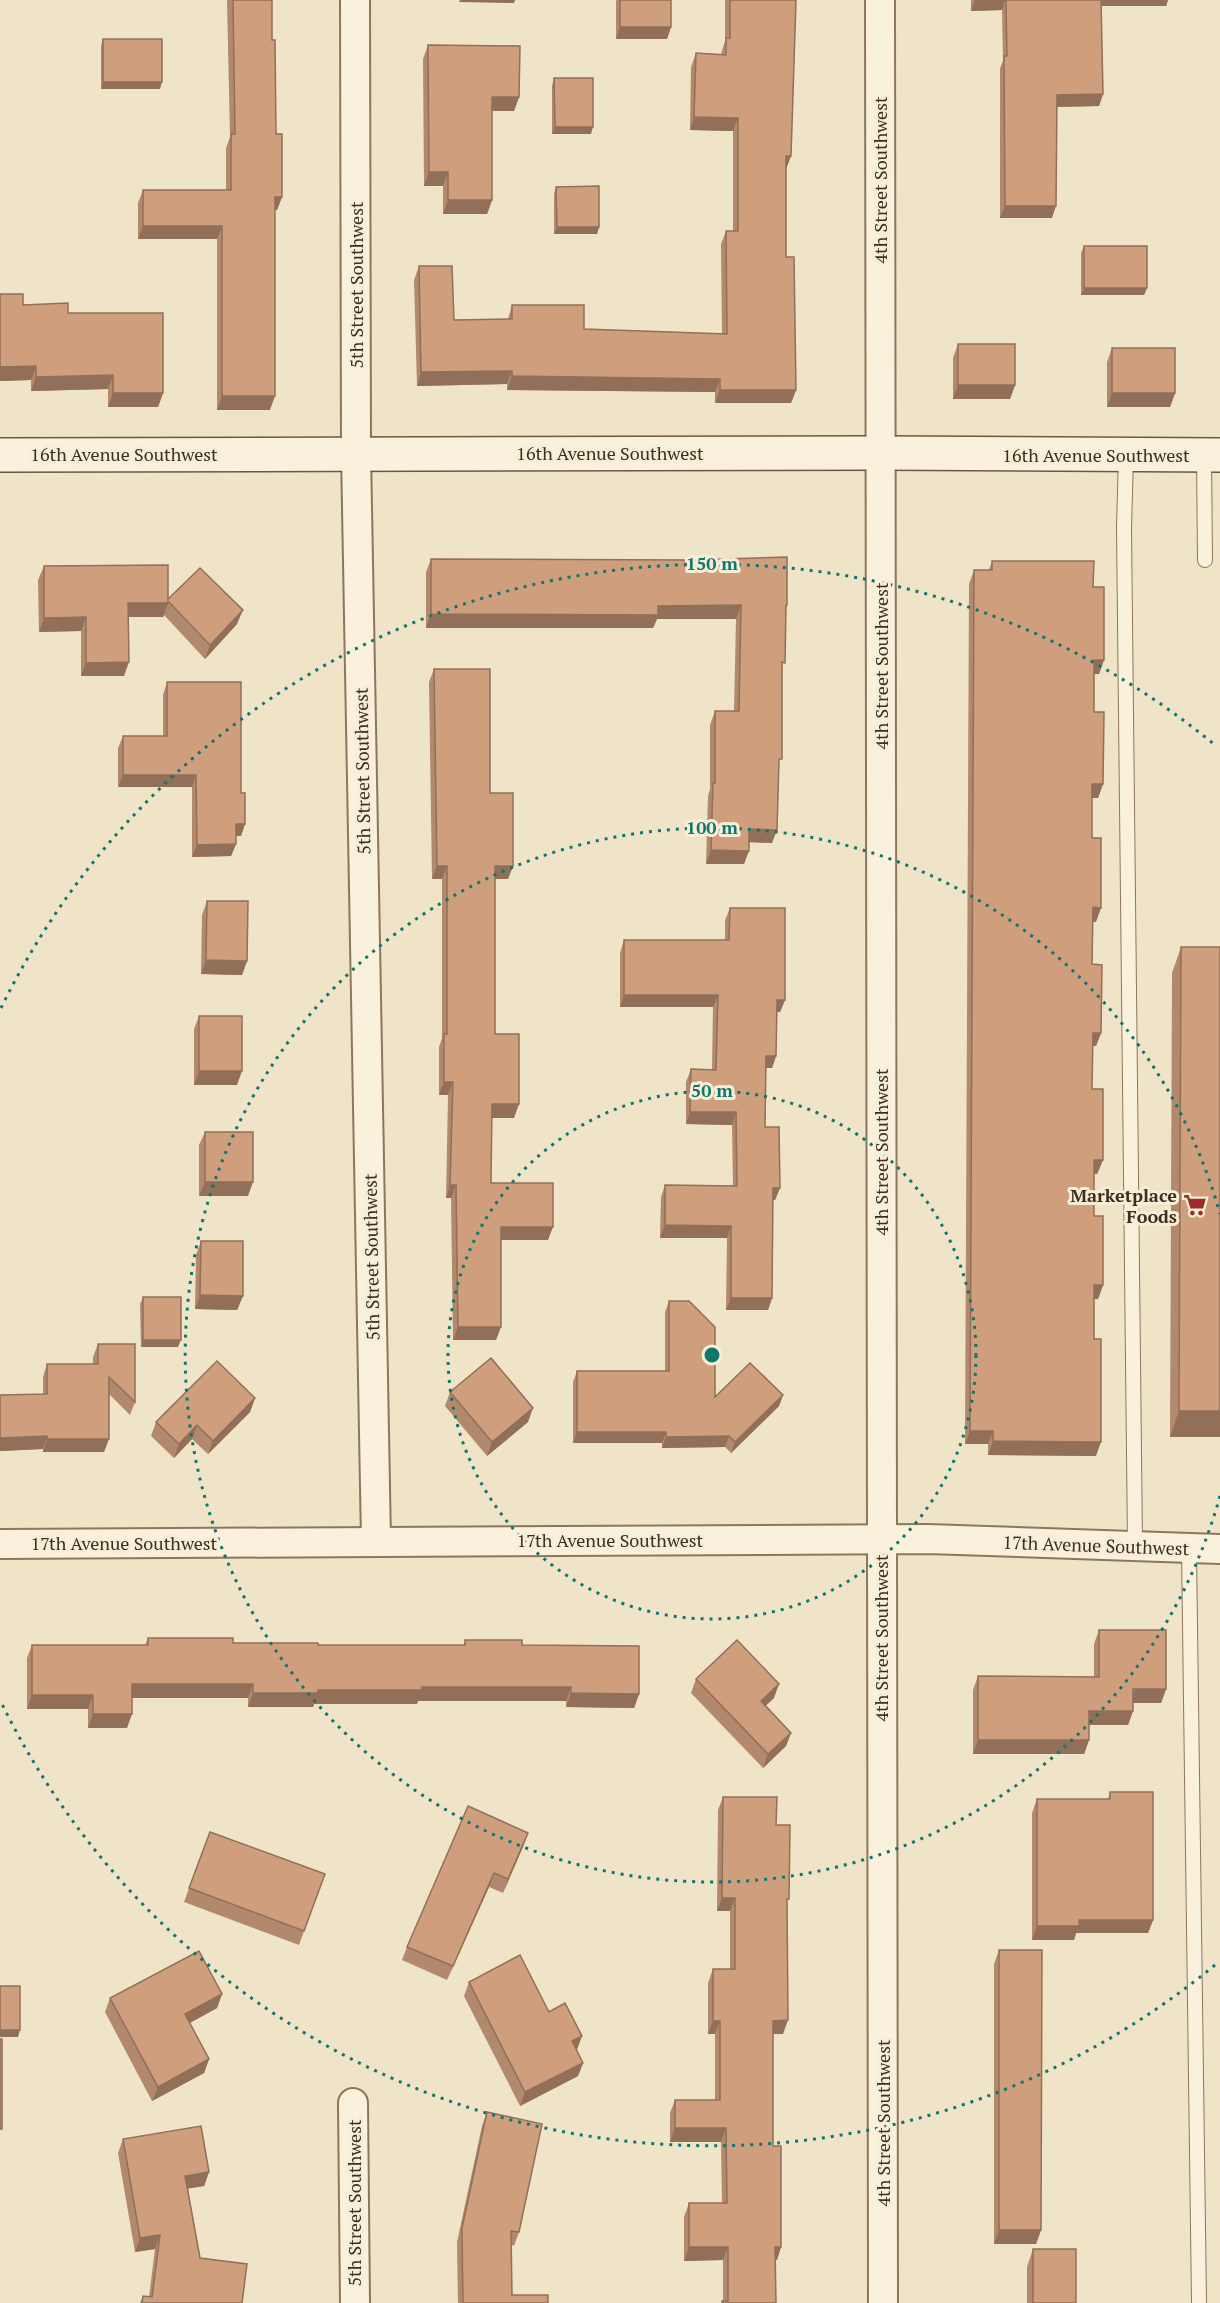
<svg xmlns="http://www.w3.org/2000/svg" width="1220" height="2303" font-family="'PT Serif',serif">
<style>
.lines{fill:none;stroke-linecap:round;stroke-linejoin:round}
.lane-casing{stroke:#8d765c;stroke-width:16}
.street-casing{stroke:#8d765c;stroke-width:32}
.secondary-casing{stroke:#6f573f;stroke-width:36}
.lane{stroke:#faf1dc;stroke-width:14}
.street{stroke:#faf1dc;stroke-width:28}
.secondary{stroke:#faf1dc;stroke-width:33}
.wall{fill:#b2896c}
.shaded-wall{fill:#916f58}
.building{fill:#cf9f7d;stroke:#916f58;stroke-width:1.5}
.ring{fill:none;stroke:#0f766e;stroke-width:3;stroke-dasharray:3 6}
.labels{text-anchor:middle;dominant-baseline:central;stroke-width:6;stroke-linejoin:round;paint-order:stroke}
.street-label{font-size:18px;fill:#3d2e20;stroke:#f7eed8}
.poi-label{font-size:18px;font-weight:bold;fill:#3d2e20;stroke:#f7eed8;text-anchor:end}
.centre{fill:#0f766e;stroke:#f7eed8;stroke-width:3}
.ring-label{font-size:18px;text-anchor:middle;font-weight:bold;fill:#0f766e;stroke:#f7eed8;stroke-width:6;stroke-linejoin:round;paint-order:stroke}
</style>
<rect width="100%" height="100%" fill="#f0e4c8"/>
<g class="lines">
<g class="lane-casing">
<g id="lane">
<polyline points="1204,455 1205,560"/>
<polyline points="1126,456 1124,528 1135,1546"/>
<polyline points="1189,1549 1199,2303"/>
</g>
</g>
<g class="street-casing">
<g id="street">
<polyline points="355,0 356,453 376,1541"/>
<polyline points="880,0 883,2303"/>
<polyline points="0,1544 928,1539 1220,1549"/>
<polyline points="353,2103 355,2303"/>
</g>
</g>
<g class="secondary-casing">
<polyline id="secondary" points="0,455 881,453 1220,455"/>
</g>
<use href="#lane" class="lane"/>
<use href="#street" class="street"/>
<use href="#secondary" class="secondary"/>
</g>
<g class="wall">
<polygon points="227,0 272,0 272,40 276,134 282,197 277,210 275,210 270,410 217,410 217,239 138,239 138,203 143,190 226,190 226,148 230,137"/>
<polygon points="616,0 671,0 671,27 667,39 616,39"/>
<polygon points="725,0 796,0 795,3 791,156 786,169 786,257 796,390 791,403 715,403 715,392 507,390 507,384 417,386 414,280 419,266 454,320 508,319 512,305 584,329 722,334 721,244 726,231 733,231 733,131 690,130 691,67 696,53 721,54 725,41"/>
<polygon points="971,0 1168,0 1166,6 1101,6 1103,94 1099,106 1057,107 1052,218 1000,218 1000,68 1003,61 1002,10 971,11"/>
<polygon points="103,39 160,89 101,89 101,46"/>
<polygon points="428,45 519,97 514,111 492,111 492,200 487,214 443,214 443,186 424,186 423,59"/>
<polygon points="554,78 591,134 552,134 552,86"/>
<polygon points="556,187 599,227 597,234 554,234 554,194"/>
<polygon points="1084,246 1147,288 1144,295 1081,295 1081,253"/>
<polygon points="0,294 23,305 68,313 163,393 158,407 108,407 108,389 31,391 31,380 0,381"/>
<polygon points="958,344 1015,385 1010,399 953,399 953,358"/>
<polygon points="1112,348 1175,393 1170,407 1107,407 1107,362"/>
<polygon points="431,559 787,605 786,610 782,669 778,769 772,843 749,842 744,864 706,864 708,796 710,789 710,725 715,711 734,711 736,619 657,619 653,628 426,628 426,572"/>
<polygon points="992,561 1093,587 1104,660 1099,674 1094,674 1094,712 1103,784 1098,798 1092,798 1092,838 1096,922 1093,921 1092,964 1101,1033 1096,1046 1093,1046 1092,1089 1103,1160 1097,1174 1094,1174 1094,1216 1103,1285 1098,1299 1094,1299 1094,1339 1096,1456 988,1455 988,1444 965,1444 969,584 974,570 989,570"/>
<polygon points="44,566 168,599 237,624 205,659 164,615 163,617 128,617 124,676 81,676 81,631 39,632 38,580"/>
<polygon points="434,669 490,793 513,866 508,879 495,879 495,1034 514,1118 492,1118 491,1183 548,1240 501,1240 496,1340 453,1340 451,1198 446,1198 448,1095 439,1095 439,1047 442,1038 442,879 432,879 429,682"/>
<polygon points="167,682 241,793 245,824 241,836 236,836 236,844 231,856 192,857 192,787 118,787 118,748 123,736 163,736 163,695"/>
<polygon points="207,901 247,961 242,975 201,974 202,915"/>
<polygon points="730,908 785,1000 780,1012 777,1012 776,1056 772,1068 766,1068 765,1127 780,1188 775,1200 773,1200 772,1298 768,1310 726,1310 727,1238 660,1238 661,1197 665,1185 733,1186 732,1125 686,1124 686,1082 691,1069 712,1070 713,1007 620,1007 620,953 624,940 725,940 725,920"/>
<polygon points="1181,947 1220,947 1220,1437 1170,1437 1172,973"/>
<polygon points="199,1016 237,1085 194,1085 194,1029"/>
<polygon points="205,1132 248,1196 199,1196 199,1145"/>
<polygon points="201,1241 243,1296 237,1310 195,1309 196,1255"/>
<polygon points="143,1297 178,1347 141,1347 140,1304"/>
<polygon points="669,1301 715,1397 783,1395 779,1406 731,1453 725,1447 662,1448 662,1443 573,1443 573,1382 577,1371 665,1371 665,1312"/>
<polygon points="98,1344 135,1402 130,1415 109,1394 104,1452 43,1452 43,1449 0,1451 0,1395 43,1394 43,1377 47,1364 93,1364 93,1357"/>
<polygon points="450,1392 528,1422 487,1456 445,1406"/>
<polygon points="255,1398 250,1412 208,1454 192,1439 174,1458 151,1436 156,1422"/>
<polygon points="1099,1630 1166,1689 1161,1703 1133,1703 1133,1711 1128,1725 1089,1725 1089,1740 1084,1754 973,1754 973,1690 978,1676 1094,1677 1094,1644"/>
<polygon points="148,1638 233,1643 318,1645 464,1645 465,1640 522,1645 639,1694 634,1708 566,1707 566,1701 418,1701 417,1704 314,1704 313,1707 248,1707 248,1698 132,1698 127,1728 88,1728 88,1709 27,1709 27,1658 32,1645 145,1645"/>
<polygon points="696,1679 774,1698 765,1706 791,1733 786,1746 763,1768 691,1693"/>
<polygon points="1110,1792 1153,1920 1148,1933 1076,1933 1074,1940 1032,1940 1032,1813 1037,1799 1108,1799"/>
<polygon points="723,1797 776,1825 787,1904 783,2034 773,2034 773,2146 781,2247 777,2260 776,2260 776,2303 722,2303 723,2301 723,2260 684,2261 684,2217 689,2203 722,2203 721,2142 670,2142 670,2113 675,2100 715,2100 715,2034 708,2034 708,1983 713,1969 730,1969 730,1911 717,1911 718,1810"/>
<polygon points="210,1832 325,1874 299,1945 184,1902"/>
<polygon points="528,1833 503,1893 489,1887 447,1980 402,1960 407,1947"/>
<polygon points="999,1950 1041,2230 1036,2244 994,2244 994,1964"/>
<polygon points="469,1982 549,2012 577,2050 583,2063 578,2076 520,2106 464,1996"/>
<polygon points="222,1994 217,2008 190,2023 209,2059 204,2073 152,2101 105,2012 110,1998"/>
<polygon points="487,2112 519,2232 514,2246 512,2245 512,2295 548,2303 458,2303 457,2242 482,2126"/>
<polygon points="123,2139 209,2172 204,2186 188,2188 200,2258 242,2303 140,2303 143,2296 149,2297 155,2249 135,2252 118,2153"/>
<polygon points="1033,2249 1076,2303 1027,2303 1027,2267"/>
</g>
<g class="shaded-wall">
<polygon points="460,0 515,0 514,3 459,2"/>
<polygon points="975,0 1005,0 1002,10 971,11"/>
<polygon points="1099,0 1168,0 1166,6 1097,6"/>
<polygon points="620,27 671,27 667,39 616,39"/>
<polygon points="103,82 162,82 160,89 101,89"/>
<polygon points="1103,94 1099,106 1053,107 1057,95"/>
<polygon points="492,97 519,97 514,111 487,111"/>
<polygon points="694,117 738,118 733,131 690,130"/>
<polygon points="555,127 593,127 591,134 552,134"/>
<polygon points="786,156 791,156 786,169 781,169"/>
<polygon points="429,172 448,172 443,186 424,186"/>
<polygon points="275,197 282,197 277,210 270,210"/>
<polygon points="448,200 492,200 487,214 443,214"/>
<polygon points="1005,206 1056,206 1052,218 1000,218"/>
<polygon points="143,226 222,226 217,239 138,239"/>
<polygon points="557,227 599,227 597,234 554,234"/>
<polygon points="1084,288 1147,288 1144,295 1081,295"/>
<polygon points="36,366 31,380 0,381 0,367"/>
<polygon points="512,371 507,384 417,386 421,372"/>
<polygon points="113,375 108,389 31,391 36,377"/>
<polygon points="512,376 720,379 715,392 507,390"/>
<polygon points="958,385 1015,385 1010,399 953,399"/>
<polygon points="720,390 796,390 791,403 715,403"/>
<polygon points="113,393 163,393 158,407 108,407"/>
<polygon points="1112,393 1175,393 1170,407 1107,407"/>
<polygon points="222,396 275,396 270,410 217,410"/>
<polygon points="128,603 168,603 163,617 123,617"/>
<polygon points="741,605 736,619 657,619 653,628 426,628 431,614 658,606"/>
<polygon points="243,610 237,624 205,659 210,645"/>
<polygon points="86,617 81,631 39,632 44,618"/>
<polygon points="1094,660 1104,660 1099,674 1089,674"/>
<polygon points="129,662 124,676 81,676 86,663"/>
<polygon points="123,775 196,775 192,787 118,787"/>
<polygon points="1092,784 1103,784 1098,798 1087,798"/>
<polygon points="236,824 245,824 241,836 231,836"/>
<polygon points="749,829 777,830 772,843 744,842"/>
<polygon points="236,844 231,856 192,857 197,845"/>
<polygon points="711,850 749,851 744,864 706,864"/>
<polygon points="437,866 447,866 442,879 432,879"/>
<polygon points="495,866 513,866 508,879 491,879"/>
<polygon points="1093,907 1101,908 1096,922 1088,921"/>
<polygon points="206,960 247,961 242,975 201,974"/>
<polygon points="624,995 718,995 713,1007 620,1007"/>
<polygon points="777,1000 785,1000 780,1012 773,1012"/>
<polygon points="1093,1033 1101,1033 1096,1046 1088,1046"/>
<polygon points="766,1056 776,1056 772,1068 761,1068"/>
<polygon points="199,1071 242,1071 237,1085 194,1085"/>
<polygon points="444,1082 453,1082 448,1095 439,1095"/>
<polygon points="492,1104 519,1104 514,1118 487,1118"/>
<polygon points="690,1112 736,1112 732,1125 686,1124"/>
<polygon points="1094,1160 1103,1160 1097,1174 1089,1174"/>
<polygon points="205,1182 253,1182 248,1196 199,1196"/>
<polygon points="450,1185 456,1185 451,1198 446,1198"/>
<polygon points="773,1188 780,1188 775,1200 768,1200"/>
<polygon points="665,1225 731,1226 727,1238 660,1238"/>
<polygon points="501,1227 553,1227 548,1240 496,1240"/>
<polygon points="1094,1285 1103,1285 1098,1299 1089,1299"/>
<polygon points="200,1295 243,1296 237,1310 195,1309"/>
<polygon points="731,1298 772,1298 768,1310 726,1310"/>
<polygon points="458,1327 501,1327 496,1340 453,1340"/>
<polygon points="143,1340 181,1340 178,1347 141,1347"/>
<polygon points="783,1395 779,1406 731,1453 735,1442"/>
<polygon points="255,1398 250,1412 208,1454 213,1441"/>
<polygon points="533,1408 528,1422 487,1456 492,1442"/>
<polygon points="1179,1411 1220,1411 1220,1437 1170,1437"/>
<polygon points="197,1425 192,1439 174,1458 179,1444"/>
<polygon points="970,1431 993,1431 988,1444 965,1444"/>
<polygon points="577,1432 666,1432 662,1443 573,1443"/>
<polygon points="47,1436 43,1449 0,1451 0,1438"/>
<polygon points="729,1436 725,1447 662,1448 666,1437"/>
<polygon points="47,1439 109,1439 104,1452 43,1452"/>
<polygon points="993,1441 1101,1442 1096,1456 988,1455"/>
<polygon points="132,1684 253,1684 248,1698 127,1698"/>
<polygon points="779,1684 774,1698 756,1715 761,1701"/>
<polygon points="422,1687 571,1687 566,1701 418,1701 417,1704 314,1704 313,1707 248,1707 253,1693 318,1690"/>
<polygon points="1133,1689 1166,1689 1161,1703 1128,1703"/>
<polygon points="571,1693 639,1694 634,1708 566,1707"/>
<polygon points="32,1695 93,1695 88,1709 27,1709"/>
<polygon points="1089,1711 1133,1711 1128,1725 1084,1725"/>
<polygon points="93,1714 132,1714 127,1728 88,1728"/>
<polygon points="791,1733 786,1746 763,1768 768,1754"/>
<polygon points="978,1740 1089,1740 1084,1754 973,1754"/>
<polygon points="528,1833 523,1847 503,1893 508,1879"/>
<polygon points="494,1873 489,1887 447,1980 453,1966"/>
<polygon points="722,1898 735,1898 730,1911 717,1911"/>
<polygon points="1079,1920 1153,1920 1148,1933 1076,1933 1074,1940 1032,1940 1037,1926"/>
<polygon points="222,1994 217,2008 180,2028 185,2014"/>
<polygon points="788,2020 783,2034 768,2034 773,2021"/>
<polygon points="713,2021 720,2021 715,2034 708,2034"/>
<polygon points="0,2030 20,2030 18,2037 0,2037"/>
<polygon points="582,2036 577,2050 567,2055 572,2041"/>
<polygon points="209,2059 204,2073 152,2101 158,2087"/>
<polygon points="583,2063 578,2076 520,2106 525,2092"/>
<polygon points="675,2128 726,2128 721,2142 670,2142"/>
<polygon points="209,2172 204,2186 180,2190 185,2176"/>
<polygon points="999,2230 1041,2230 1036,2244 994,2244"/>
<polygon points="160,2235 155,2249 135,2252 140,2238"/>
<polygon points="689,2247 728,2247 723,2260 684,2261"/>
<polygon points="775,2247 781,2247 777,2260 771,2260"/>
</g>
<g class="building">
<polygon points="233,0 272,0 272,40 275,40 276,134 282,134 282,197 275,197 275,396 222,396 222,226 143,226 143,190 231,190 231,134 235,134"/>
<rect x="620" y="0" width="51" height="27"/>
<polygon points="730,0 796,0 791,156 786,156 786,257 794,257 796,390 720,390 720,379 512,376 512,371 421,372 419,266 452,266 454,320 512,319 512,305 584,305 584,329 727,334 726,231 738,231 738,118 694,117 696,53 726,55 726,38 730,38"/>
<polygon points="1006,0 1101,0 1103,94 1057,95 1056,206 1005,206 1004,56 1007,56"/>
<rect x="103" y="39" width="59" height="43"/>
<polygon points="428,45 520,46 519,97 492,97 492,200 448,200 448,172 429,172"/>
<polygon points="554,78 593,78 593,127 555,127"/>
<polygon points="599,186 599,227 557,227 556,187"/>
<rect x="1084" y="246" width="63" height="42"/>
<polygon points="0,294 23,294 23,305 68,303 68,313 163,313 163,393 113,393 113,375 36,377 36,366 0,367"/>
<rect x="958" y="344" width="57" height="41"/>
<rect x="1112" y="348" width="63" height="45"/>
<polygon points="787,557 787,605 786,605 785,663 782,662 782,759 779,759 777,830 749,829 749,851 711,850 713,783 715,783 715,711 739,711 741,605 658,606 658,615 431,614 431,559 690,560"/>
<polygon points="992,561 1094,561 1093,587 1104,587 1104,660 1094,660 1094,712 1104,712 1103,784 1092,784 1092,838 1101,838 1101,908 1093,907 1092,964 1102,965 1101,1033 1093,1033 1092,1089 1103,1089 1103,1160 1094,1160 1094,1216 1103,1216 1103,1285 1094,1285 1094,1339 1101,1339 1101,1442 993,1441 993,1431 970,1431 974,570 992,570"/>
<polygon points="168,565 168,599 200,568 243,610 210,645 168,601 168,603 128,603 129,662 86,663 86,617 44,618 44,566"/>
<polygon points="434,669 490,669 490,793 513,793 513,866 495,866 495,1034 519,1034 519,1104 492,1104 491,1183 553,1183 553,1227 501,1227 501,1327 458,1327 456,1185 450,1185 453,1082 444,1082 444,1034 447,1034 447,866 437,866"/>
<polygon points="167,682 241,682 241,793 245,793 245,824 236,824 236,844 197,845 196,775 123,775 123,736 167,736"/>
<polygon points="207,901 248,901 247,961 206,960"/>
<polygon points="730,908 785,908 785,1000 777,1000 776,1056 766,1056 765,1127 779,1127 780,1188 773,1188 772,1298 731,1298 731,1226 665,1225 665,1185 737,1186 736,1112 690,1112 691,1069 716,1070 718,995 624,995 624,940 729,940"/>
<polygon points="1181,947 1220,947 1220,1411 1179,1411"/>
<rect x="199" y="1016" width="43" height="55"/>
<rect x="205" y="1132" width="48" height="50"/>
<polygon points="201,1241 243,1241 243,1296 200,1295"/>
<rect x="143" y="1297" width="38" height="43"/>
<polygon points="669,1301 689,1301 715,1327 715,1397 750,1363 783,1395 735,1442 729,1436 666,1437 666,1432 577,1432 577,1371 669,1371"/>
<polygon points="98,1344 135,1344 135,1402 109,1377 109,1439 47,1439 47,1436 0,1438 0,1395 47,1394 47,1364 98,1364"/>
<polygon points="491,1358 533,1408 492,1442 450,1392"/>
<polygon points="217,1361 255,1398 213,1441 197,1425 179,1444 156,1422"/>
<polygon points="1099,1630 1166,1630 1166,1689 1133,1689 1133,1711 1089,1711 1089,1740 978,1740 978,1676 1099,1677"/>
<polygon points="148,1638 233,1638 233,1643 318,1643 318,1645 465,1645 465,1640 522,1640 522,1645 639,1646 639,1694 571,1693 571,1687 422,1687 422,1690 318,1690 318,1693 253,1693 253,1684 132,1684 132,1714 93,1714 93,1695 32,1695 32,1645 148,1645"/>
<polygon points="737,1640 779,1684 761,1701 791,1733 768,1754 696,1679"/>
<polygon points="1110,1792 1153,1792 1153,1920 1079,1920 1079,1926 1037,1926 1037,1799 1110,1799"/>
<polygon points="723,1797 777,1797 776,1825 790,1825 789,1899 787,1899 788,2020 773,2021 773,2146 781,2146 781,2247 775,2247 776,2303 722,2303 722,2301 728,2301 728,2247 689,2247 689,2203 727,2203 726,2128 675,2128 675,2100 720,2100 720,2021 713,2021 713,1969 735,1969 735,1898 722,1898"/>
<polygon points="468,1806 528,1833 508,1879 494,1873 453,1966 407,1947"/>
<polygon points="210,1832 325,1874 304,1931 189,1888"/>
<polygon points="999,1950 1042,1950 1041,2230 999,2230"/>
<polygon points="199,1951 222,1994 185,2014 209,2059 158,2087 110,1998"/>
<polygon points="520,1955 549,2012 565,2003 582,2036 572,2041 583,2063 525,2092 469,1982"/>
<rect x="0" y="1986" width="20" height="44"/>
<rect x="0" y="2039" width="2" height="90"/>
<polygon points="487,2112 542,2124 519,2232 511,2231 512,2295 548,2295 548,2303 463,2303 462,2228"/>
<polygon points="201,2126 209,2172 185,2176 200,2258 247,2264 242,2303 142,2303 143,2296 152,2297 160,2235 140,2238 123,2139"/>
<rect x="1033" y="2249" width="43" height="54"/>
</g>
<g class="ring">
<circle cx="712" cy="1355" r="264"/>
<path d="M1220 1496A527 527 0 1 1 1220 1214"/>
<path d="M1215 1965A791 791 0 0 1 1 1702M1 1008A791 791 0 0 1 1215 745"/>
</g>
<defs>
<g id="supermarket-bare" transform="scale(1.8)"><path d="M-6-5.5h2.5l.6 2H6L4.5 2H-2.5L-4.4-4H-6ZM-1.5 3.2a1.3 1.3 0 1 0 .1 0ZM3 3.2a1.3 1.3 0 1 0 .1 0Z" fill="#9e2a2b" stroke="#f7eed8" stroke-width="2.5" paint-order="stroke"/></g>
</defs>
<g fill-rule="evenodd">
<use href="#supermarket-bare" x="1195" y="1205"/>
</g>
<g class="labels">
<g class="street-label">
<text transform="translate(880 180) rotate(-90)">4th Street Southwest</text>
<text transform="translate(356 285) rotate(-90)">5th Street Southwest</text>
<text x="610" y="453">16th Avenue Southwest</text>
<text x="124" y="454">16th Avenue Southwest</text>
<text x="1096" y="455">16th Avenue Southwest</text>
<text transform="translate(881 666) rotate(-90)">4th Street Southwest</text>
<text transform="translate(362 771) rotate(-91)">5th Street Southwest</text>
<text transform="translate(881 1152) rotate(-90)">4th Street Southwest</text>
<text transform="translate(371 1257) rotate(-91)">5th Street Southwest</text>
<text x="610" y="1540">17th Avenue Southwest</text>
<text x="124" y="1543">17th Avenue Southwest</text>
<text transform="translate(1096 1545) rotate(2)">17th Avenue Southwest</text>
<text transform="translate(881 1638) rotate(-90)">4th Street Southwest</text>
<text transform="translate(883 2123) rotate(-90)">4th Street Southwest</text>
<text transform="translate(354 2203) rotate(-90)">5th Street Southwest</text>
</g>
<g class="poi-label">
<text x="1177" y="1195">Marketplace<tspan x="1177" dy="21">Foods</tspan></text>
</g>
</g>
<circle cx="712" cy="1355" r="9" class="centre"/>
<g class="ring-label">
<text x="712" y="570">150 m</text>
<text x="712" y="834">100 m</text>
<text x="712" y="1097">50 m</text>
</g>
</svg>
